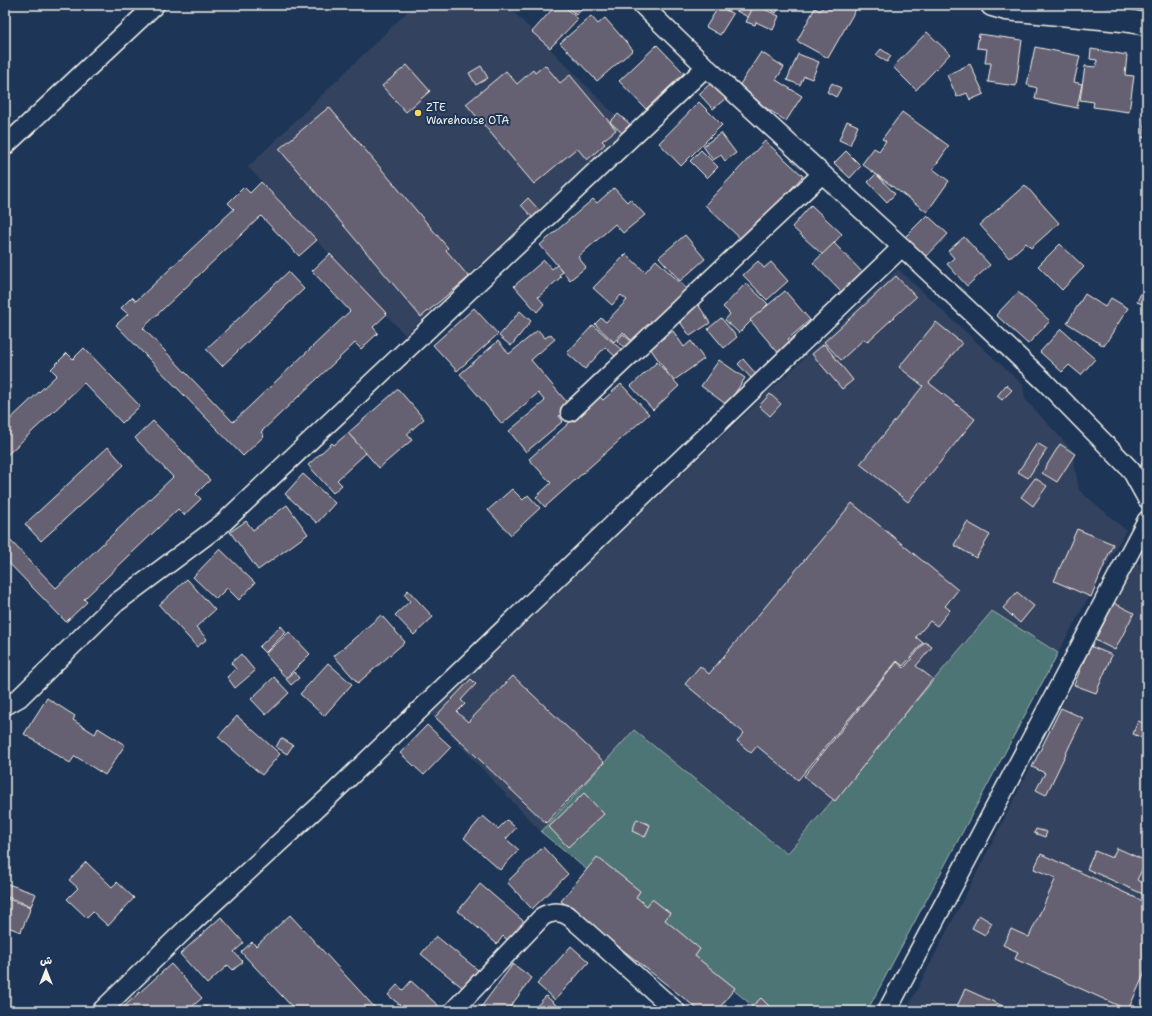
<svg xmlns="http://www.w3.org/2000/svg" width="1152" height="1016" font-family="'Shantell Sans','Playpen Sans Arabic',sans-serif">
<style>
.built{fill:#33425f}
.green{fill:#4e7476;stroke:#a1b2af}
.building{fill:#656172;stroke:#f4f1e8}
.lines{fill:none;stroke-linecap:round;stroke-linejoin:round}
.street-casing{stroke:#f4f1e8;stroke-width:21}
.secondary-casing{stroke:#f4f1e8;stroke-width:25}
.street{stroke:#1d3557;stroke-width:18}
.secondary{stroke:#1d3557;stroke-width:22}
.poi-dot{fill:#ffd166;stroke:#1d3557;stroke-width:1.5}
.labels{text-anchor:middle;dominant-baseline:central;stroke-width:4;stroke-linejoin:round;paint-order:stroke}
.poi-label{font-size:11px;fill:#f4f1e8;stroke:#1d3557;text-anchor:start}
</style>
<rect width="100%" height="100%" fill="#1d3557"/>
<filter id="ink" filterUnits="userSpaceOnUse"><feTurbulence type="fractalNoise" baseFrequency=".025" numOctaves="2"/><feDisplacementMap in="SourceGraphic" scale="8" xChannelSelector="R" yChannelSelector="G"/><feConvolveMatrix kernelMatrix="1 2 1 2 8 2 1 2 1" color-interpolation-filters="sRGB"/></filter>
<g filter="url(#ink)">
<g class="built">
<polygon points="414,5 507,5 627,127 405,335 248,167"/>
<polygon points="898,269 1023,385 1025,399 1072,450 1079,490 1126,530 1058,653 992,611 786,854 634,730 541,832 430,713"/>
<polygon points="1135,563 1147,565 1147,973 1129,1011 906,1011"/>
</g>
<polygon class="green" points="992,611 1058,653 867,1011 759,1011 541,832 634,730 787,854"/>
<g class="building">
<polygon points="556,5 563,5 578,19 550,48 532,32"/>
<polygon points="574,5 587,5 576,15 570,9"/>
<polygon points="725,5 757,5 750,18"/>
<polygon points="754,5 762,5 765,6 764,9 779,16 773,30 756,22 755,25 746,22"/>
<polygon points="769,5 781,5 776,13 768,8"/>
<polygon points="824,5 848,5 856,9 828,58 797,41 815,8 820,11"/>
<polygon points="719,6 733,14 720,35 706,27"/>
<polygon points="591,16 598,24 605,18 633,50 597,81 560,43"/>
<polygon points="927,32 950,54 916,90 893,67"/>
<polygon points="979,34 1022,40 1016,86 988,82 991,63 985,63 987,49 977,48"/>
<polygon points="657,45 684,73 646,109 619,81"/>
<polygon points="1035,47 1080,56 1074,82 1082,84 1077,108 1035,99 1037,88 1027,85"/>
<polygon points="881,49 891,56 887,62 876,55"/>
<polygon points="1091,49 1127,55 1125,75 1134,76 1129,112 1093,107 1094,102 1080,100 1085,66 1096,67 1097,60 1090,59"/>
<polygon points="761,52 784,67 776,80 802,96 786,121 737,89"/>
<polygon points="798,54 819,62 812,79 804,76 800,85 787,80"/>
<polygon points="970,64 984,94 970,100 967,93 957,97 947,75"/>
<polygon points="407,65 430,91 406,112 382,86"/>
<polygon points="545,65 560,83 570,75 616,130 602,141 605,144 587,160 577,148 534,184 466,104 506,71 517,84 533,70 535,73"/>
<polygon points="481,66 488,78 476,85 469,73"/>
<polygon points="712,82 726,98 713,109 699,94"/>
<polygon points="832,83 841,88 836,97 827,92"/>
<polygon points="1147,97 1147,138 1143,138"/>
<polygon points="699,102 722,125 681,166 659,143"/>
<polygon points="329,107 448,248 446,250 469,277 421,317 279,149"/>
<polygon points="902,112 949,146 933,169 949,181 927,212 862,164 874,148 879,151 886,141 882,139"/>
<polygon points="618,114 630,124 622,133 610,122"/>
<polygon points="847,121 858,126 850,145 839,140"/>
<polygon points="721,133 736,153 725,161 721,155 713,160 703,146"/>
<polygon points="765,141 803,176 743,241 705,205"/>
<polygon points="701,150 718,167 707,178 690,161"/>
<polygon points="846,151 861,166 850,178 834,163"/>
<polygon points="876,174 895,194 887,202 868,182"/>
<polygon points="261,182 317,240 299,256 261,216 143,328 233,422 350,311 312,271 330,254 387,314 373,327 378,333 361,349 355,343 261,432 264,436 243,456 116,325 128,314 121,308 132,297 136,301 234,209 228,203 244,187 250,193"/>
<polygon points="1025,185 1059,223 1031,248 1026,243 1009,258 980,225"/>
<polygon points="614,188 627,202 630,199 645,215 623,233 615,224 578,257 586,267 570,280 540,245 593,199 597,203"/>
<polygon points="528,198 540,211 533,218 521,205"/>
<polygon points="811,205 842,234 823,255 792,227"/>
<polygon points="927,215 948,234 924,259 903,239"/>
<polygon points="685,235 705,259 680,281 659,257"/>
<polygon points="964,237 990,265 967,286 947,264 954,258 948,251"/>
<polygon points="834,243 865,275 844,295 813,263"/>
<polygon points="1060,244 1084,267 1062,290 1038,266"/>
<polygon points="626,254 645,272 656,260 690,292 633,342 623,332 614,342 595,324 601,318 606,322 627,300 621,295 612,305 593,288"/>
<polygon points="544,260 552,269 557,265 563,272 559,275 561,277 538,297 544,304 537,312 514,286"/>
<polygon points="758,261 764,268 771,262 788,281 767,300 743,275"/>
<polygon points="288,272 304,289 222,366 206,349"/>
<polygon points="896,276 916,297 867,342 864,339 841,360 824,342"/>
<polygon points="1147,279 1147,306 1137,302"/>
<polygon points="746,283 768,304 739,333 725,320 730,314 723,307"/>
<polygon points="785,291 810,320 788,339 793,346 781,356 750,320"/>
<polygon points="1018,292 1050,321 1028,344 996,315"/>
<polygon points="1085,294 1105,307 1111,298 1128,308 1104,346 1067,323"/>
<polygon points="696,301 710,323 690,336 675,315"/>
<polygon points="474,308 498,334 457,371 433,345"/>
<polygon points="520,311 531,321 511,346 499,336"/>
<polygon points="721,318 737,337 724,348 708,329"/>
<polygon points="936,322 962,343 929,383 975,419 908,502 860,464 923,386 899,367"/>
<polygon points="593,325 623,351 617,358 605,347 585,369 567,353"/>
<polygon points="1061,329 1095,359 1081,375 1069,365 1062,372 1040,352"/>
<polygon points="538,330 545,338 551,334 555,339 531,360 571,407 559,416 563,421 526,452 509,431 545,401 538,393 502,424 460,374 498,341 509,354"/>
<polygon points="673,331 684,347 691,341 704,359 673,381 650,348"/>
<polygon points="623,334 633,343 627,350 617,341"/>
<polygon points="824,344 853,380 842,389 812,354"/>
<polygon points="84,348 140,406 122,423 84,383 5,457 5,424 57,375 51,369 67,353 73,359"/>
<polygon points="743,359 757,375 752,379 738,364"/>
<polygon points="719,360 745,378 727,405 701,386"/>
<polygon points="657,362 679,386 653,410 631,386"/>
<polygon points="621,384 649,414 545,507 536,497 551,483 529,459 599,396 603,400"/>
<polygon points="1006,385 1012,390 1002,400 997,396"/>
<polygon points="398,389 424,419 407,434 412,440 379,468 348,433"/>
<polygon points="770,394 781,404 770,416 759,406"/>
<polygon points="153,421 210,480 196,494 201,499 184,515 178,509 84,599 87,602 66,622 5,559 5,535 56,588 173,477 135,438"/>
<polygon points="348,433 366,453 337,480 342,485 333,493 308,465 332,443 334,445"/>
<polygon points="1037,443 1047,449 1028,478 1018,472"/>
<polygon points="1060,444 1075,454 1057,482 1042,473"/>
<polygon points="108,447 124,465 41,541 25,524"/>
<polygon points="1147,451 1147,481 1136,476"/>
<polygon points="303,474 335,503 317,523 285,494"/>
<polygon points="1035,478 1047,486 1033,506 1021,497"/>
<polygon points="512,489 523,500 528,495 540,508 511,535 488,510"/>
<polygon points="852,503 958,590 945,606 950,610 937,626 930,621 916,637 923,643 903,666 897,661 798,780 757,746 751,753 737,741 744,733 685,684 700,666 709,674"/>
<polygon points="287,505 308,534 258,570 230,532 246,521 253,530"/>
<polygon points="967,522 990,535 976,558 954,545"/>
<polygon points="1077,529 1113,544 1091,597 1054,581"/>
<polygon points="220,549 255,583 239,600 227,588 216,599 193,577"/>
<polygon points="187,579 215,610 196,627 207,639 197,647 159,605"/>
<polygon points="408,590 433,617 414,635 395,615 410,601 404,594"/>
<polygon points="1017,592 1034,606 1020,623 1003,608"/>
<polygon points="1114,603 1134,613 1115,650 1095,640"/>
<polygon points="381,615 405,642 358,683 334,656"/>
<polygon points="281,626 286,632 265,653 259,647"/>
<polygon points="289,632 310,654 286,678 265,654"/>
<polygon points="925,642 932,647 916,666 933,679 835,801 804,776 897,662 904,668"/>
<polygon points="1090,646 1112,655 1096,693 1074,685"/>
<polygon points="241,654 255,671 235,688 227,677 236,669 231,663"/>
<polygon points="328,663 352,684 324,716 300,694"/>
<polygon points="294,672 299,678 291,685 286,679"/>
<polygon points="513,676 604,762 546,823 435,717 471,679 476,684 461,700 465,704 457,712 468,722"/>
<polygon points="274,677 289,693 266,715 251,699"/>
<polygon points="47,698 75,716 73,720 95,734 98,728 125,745 105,775 75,756 70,763 24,734"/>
<polygon points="1061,708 1083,718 1046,795 1036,790 1045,773 1032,767"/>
<polygon points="237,716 280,754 262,775 218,737"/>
<polygon points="1138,721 1147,724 1147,740 1133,734"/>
<polygon points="427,725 451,747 424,775 400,753"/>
<polygon points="281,738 293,745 287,754 276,747"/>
<polygon points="584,793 604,814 568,847 549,827"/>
<polygon points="483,816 498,829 507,820 516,828 506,839 519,850 500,870 464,838"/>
<polygon points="637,819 650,825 645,837 632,831"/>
<polygon points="1036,829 1047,832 1045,837 1034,833"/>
<polygon points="543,847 568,874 532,909 507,882"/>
<polygon points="1117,848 1146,861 1137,880 1147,885 1145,895 1087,869 1095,851 1112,858"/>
<polygon points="1041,854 1147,903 1147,968 1128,1010 1015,959 1018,952 1003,945 1011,929 1029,937 1056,878 1034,869"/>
<polygon points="597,857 640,891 636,897 647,906 652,899 670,913 665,920 700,949 695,956 735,988 717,1011 700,1011 561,901"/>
<polygon points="86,862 112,887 117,882 134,898 108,926 93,912 87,918 67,899 78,888 69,880"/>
<polygon points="5,883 36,894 31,906 5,896"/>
<polygon points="480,884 528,925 512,944 503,936 497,944 458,911"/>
<polygon points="5,898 31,907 21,932 5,926"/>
<polygon points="290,915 378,1011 296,1011 241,952 252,942 256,946"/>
<polygon points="979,915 992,923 985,935 972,928"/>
<polygon points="221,917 244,943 234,952 243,962 233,970 228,965 207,984 180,954"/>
<polygon points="436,936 478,970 463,988 421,954"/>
<polygon points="571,946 589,962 555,1000 537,984"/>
<polygon points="171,964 202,998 187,1011 119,1011"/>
<polygon points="513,964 532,978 507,1011 478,1011"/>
<polygon points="411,981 442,1009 440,1011 407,1011 388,995 397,985 403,990"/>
<polygon points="965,989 1014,1011 955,1011"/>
<polygon points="546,996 563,1011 532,1011"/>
<polygon points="761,998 774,1011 747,1011"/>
<polygon points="205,1006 211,1011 200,1011"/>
</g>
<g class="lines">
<g class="street-casing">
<g id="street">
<polyline points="642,5 706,67 902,247 1045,382 1131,470 1147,499"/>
<polyline points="1122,5 1122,20"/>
<polyline points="5,146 155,5"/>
<polyline points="570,412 822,174"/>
<polyline points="5,706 19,698 116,603 223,523 706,67"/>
<polyline points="101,1011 193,922 331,795 902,247"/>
<path d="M453 1011 543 916C553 911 561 911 570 917L676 1011"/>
<polyline points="887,1011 1147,520"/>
</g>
</g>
<g class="secondary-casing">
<polyline id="secondary" points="992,5 1006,9 1122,20 1147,24"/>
</g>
<use href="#street" class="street"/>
<use href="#secondary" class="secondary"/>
</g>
</g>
<circle class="poi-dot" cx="418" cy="113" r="4"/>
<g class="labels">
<g class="poi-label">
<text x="426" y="107">ZTE<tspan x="426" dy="13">Warehouse OTA</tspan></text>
</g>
</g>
<rect width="1152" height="1016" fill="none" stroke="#1d3557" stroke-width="20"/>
<rect x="10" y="10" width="1132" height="996" fill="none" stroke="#f4f1e8" stroke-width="1.5" filter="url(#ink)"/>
<g transform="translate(46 970)" stroke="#1d3557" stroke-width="3" paint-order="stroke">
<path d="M0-3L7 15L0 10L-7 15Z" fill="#f4f1e8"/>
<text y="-6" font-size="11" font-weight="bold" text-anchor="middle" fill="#f4f1e8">ش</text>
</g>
</svg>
